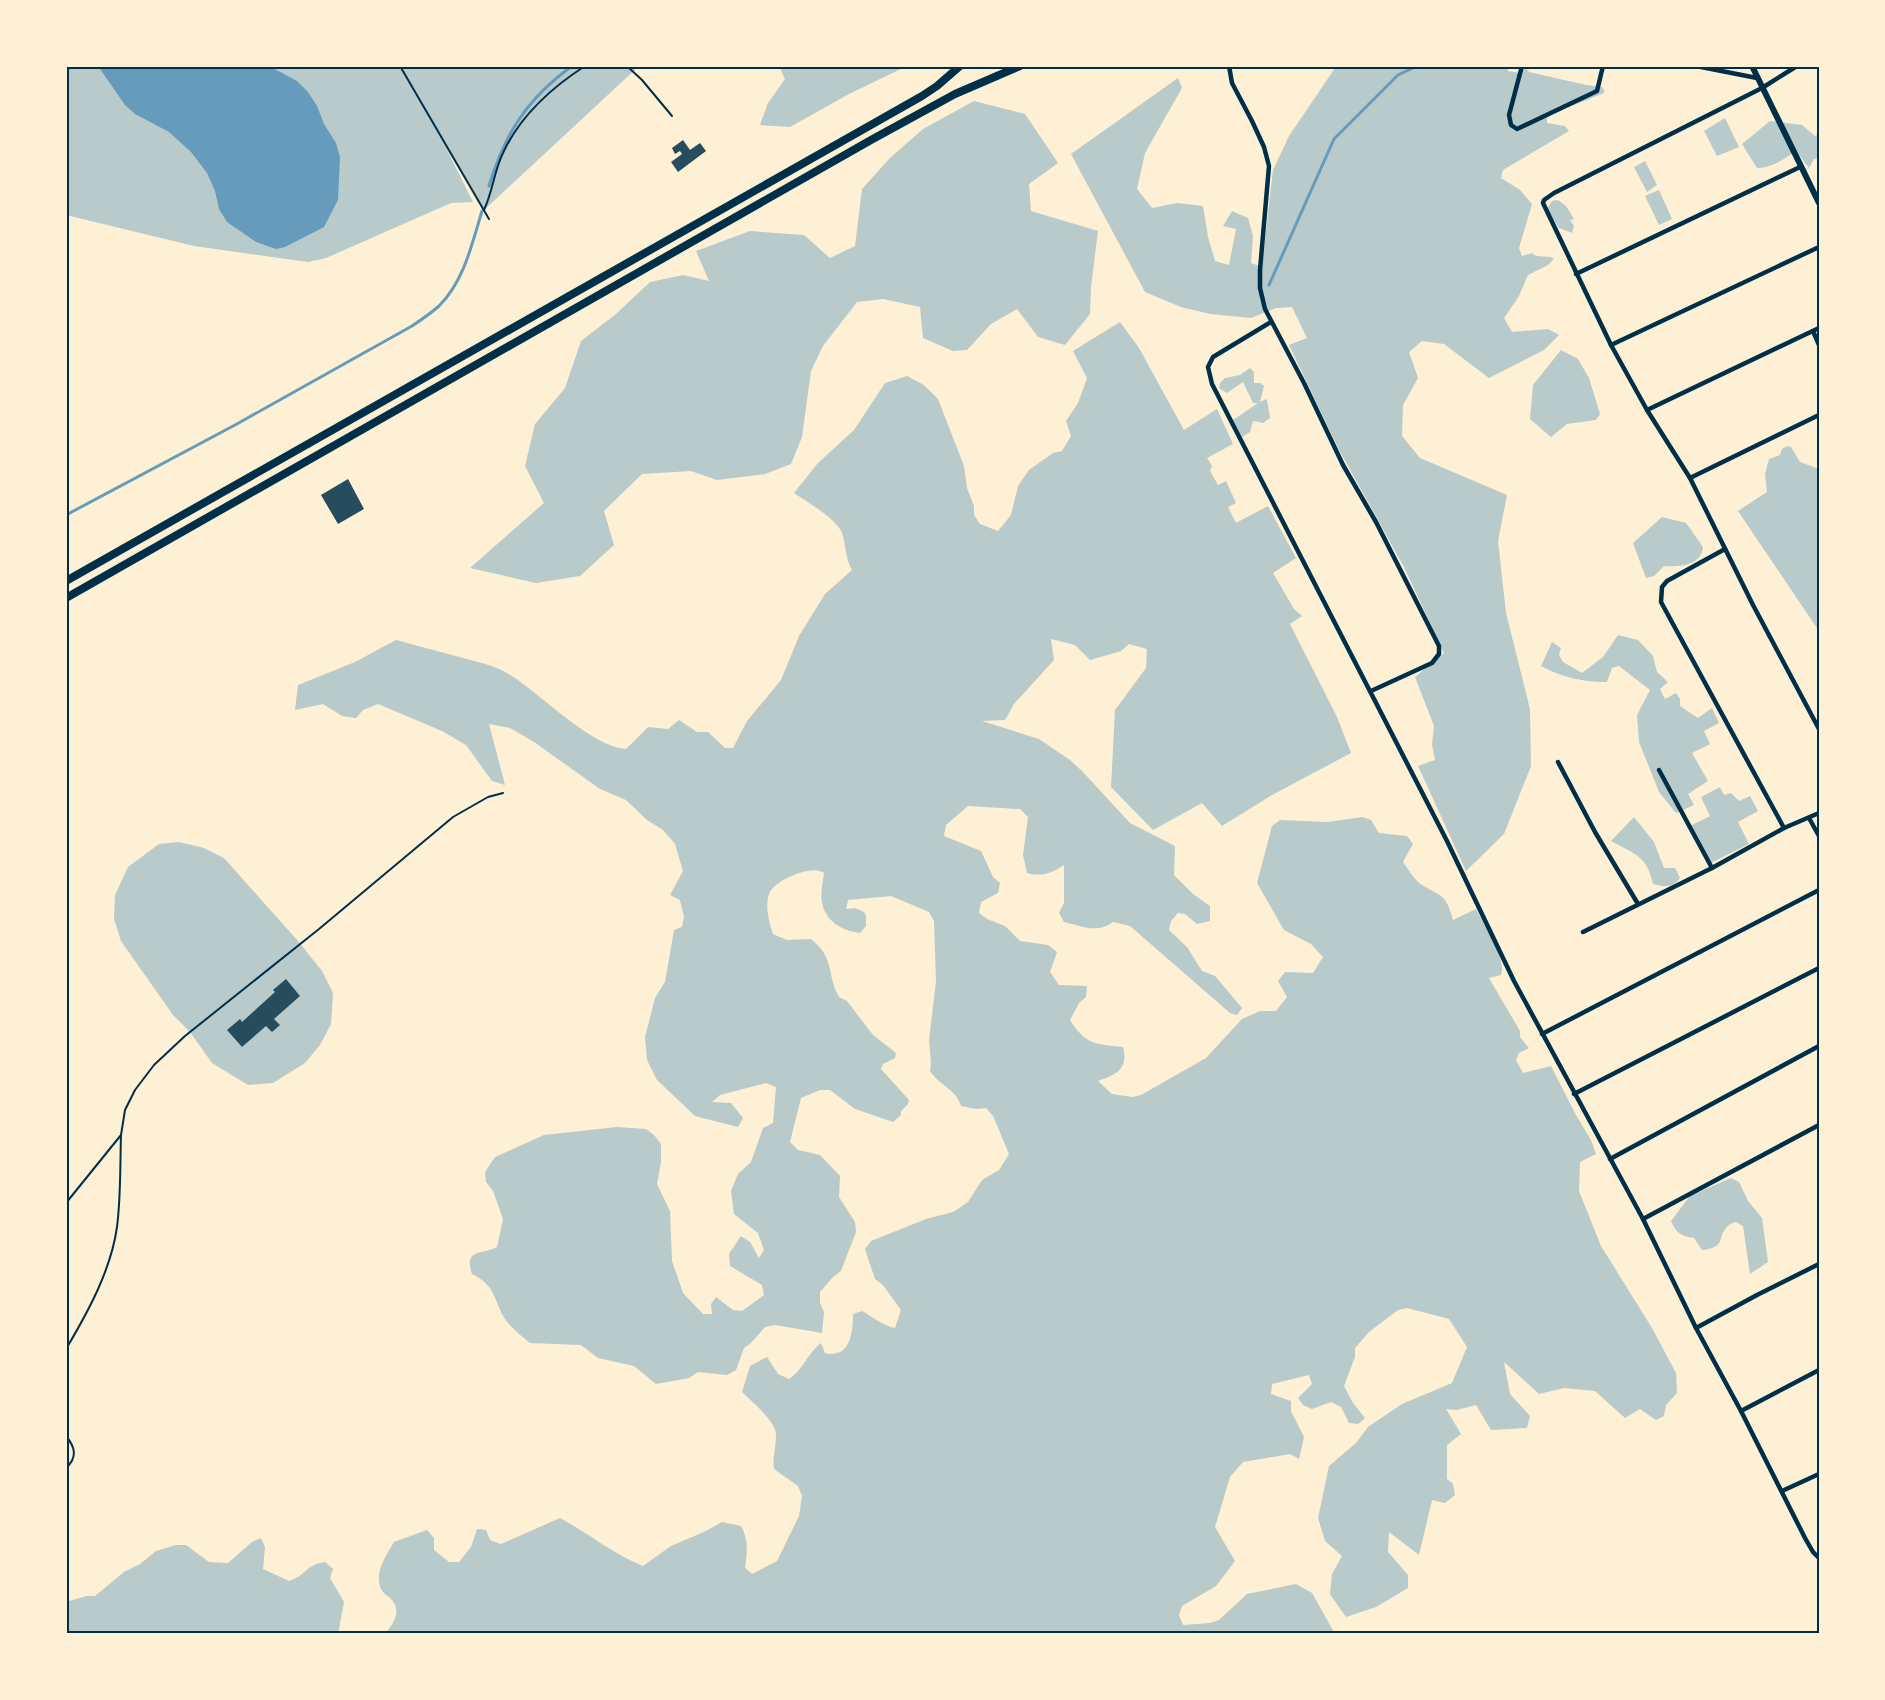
<svg xmlns="http://www.w3.org/2000/svg" width="1885" height="1700" font-family="Montserrat,sans-serif">
<style>
.green{fill:#b9caca}
.water{fill:#669bbc}
.lines{fill:none;stroke-linecap:round;stroke-linejoin:round}
.stream{stroke:#669bbc;stroke-width:3}
.building{fill:#264d5e}
.service{stroke:#003049;stroke-width:2}
.minor{stroke:#003049;stroke-width:4.5}
.tertiary{stroke:#003049;stroke-width:6}
.trunk{stroke:#003049;stroke-width:8}
.neatline{fill:none;stroke:#003049;stroke-width:2}
</style>
<rect width="100%" height="100%" fill="#fdf0d5"/>
<g class="green">
<polygon points="66,66 639,66 484,210 446,148 473,202 451,203 326,258 308,262 194,246 66,215"/>
<polygon points="779,66 907,66 849,94 790,127 760,125 768,103 785,79"/>
<polygon points="1339,66 1508,66 1508,71 1520,73 1525,69 1527,69 1529,72 1586,85 1602,87 1604,90 1604,93 1547,116 1547,123 1565,126 1569,131 1503,170 1501,178 1520,190 1532,204 1519,248 1522,256 1532,253 1536,256 1551,257 1554,259 1548,265 1528,275 1519,296 1504,318 1512,332 1548,329 1559,335 1544,350 1489,378 1444,344 1422,341 1409,352 1418,378 1403,405 1402,436 1420,458 1507,495 1498,541 1506,613 1530,709 1531,766 1504,834 1466,871 1418,766 1435,760 1432,744 1434,726 1415,677 1444,653 1404,567 1338,448 1289,345 1307,338 1292,307 1276,308 1251,318 1210,314 1181,307 1145,292 1071,154 1178,78 1182,88 1145,153 1137,189 1152,208 1177,203 1203,206 1208,237 1215,261 1229,265 1236,229 1223,226 1232,211 1248,218 1253,236 1251,263 1262,267 1273,170 1289,136 1335,68"/>
<polygon points="974,101 1025,114 1058,163 1029,184 1031,211 1098,231 1091,287 1090,314 1065,345 1038,337 1017,309 991,324 967,350 953,351 923,338 920,307 883,299 857,302 823,346 811,371 802,437 791,464 765,474 717,480 691,471 642,474 604,511 614,545 580,576 536,583 470,568 544,503 525,466 535,424 565,388 581,341 616,314 650,282 683,275 709,281 696,251 750,231 804,235 830,258 855,246 862,189 890,158 923,129"/>
<polygon points="1725,118 1739,147 1717,156 1704,131"/>
<path d="M1770 121 1802 125 1815 136 1819 134V158L1814 159 1809 168 1796 151C1784 159 1772 168 1757 168L1742 144Z"/>
<polygon points="1645,161 1657,185 1647,192 1634,167"/>
<polygon points="1659,190 1672,219 1659,225 1645,196"/>
<polygon points="1558,200 1566,206 1574,219 1570,220 1574,226 1572,233 1559,228 1547,209 1552,201"/>
<path d="M1120 322 1139 348 1184 430 1217 409 1233 444 1207 458 1212 466 1210 471 1218 485 1226 481 1236 503 1228 507 1236 523 1268 506 1296 558 1273 573 1294 609 1302 616 1290 624 1337 717 1351 753 1272 795 1222 826 1202 803 1153 830 1111 787 1115 710 1146 668 1147 649 1129 644 1121 651 1090 660 1075 645 1051 639 1054 660 1014 704 1005 720 982 721 1039 739 1070 760 1082 771 1130 823 1175 846 1174 875 1193 894 1210 906V921L1197 924 1185 914 1178 913 1171 921 1169 930 1187 947 1202 971 1215 976 1242 1008 1237 1015 1230 1013 1130 926 1113 922C1097 934 1082 926 1064 922L1059 913 1064 903V865C1053 873 1041 877 1027 873L1023 855 1028 817 1020 809 968 806 946 825 944 836 981 851 993 877 1000 883 998 893 981 902 979 913 987 919 1005 926 1020 941 1048 945 1057 952 1050 972 1059 985 1087 986 1086 997 1079 1003 1070 1020C1086 1045 1095 1044 1123 1047 1129 1070 1115 1075 1098 1081L1112 1094 1132 1097 1141 1095 1206 1058 1242 1019 1260 1011H1276L1287 997 1278 981 1285 972 1313 973 1323 957 1311 944 1284 930 1257 883 1272 826 1280 820 1328 822 1362 817 1371 820 1379 833 1407 836 1413 844 1403 862C1408 869 1414 880 1422 885 1442 897 1446 894 1453 920L1476 909C1484 925 1507 959 1501 975L1489 978 1520 1031V1037L1529 1048 1519 1053 1516 1060 1523 1073 1551 1066 1576 1115 1591 1140 1596 1154 1580 1162 1579 1191 1601 1246 1652 1328 1676 1373 1677 1393 1666 1405 1664 1416 1656 1420 1640 1409 1625 1418 1595 1391 1564 1388 1539 1394 1504 1362 1510 1394 1530 1416 1527 1428 1491 1430 1476 1405 1457 1410 1446 1409 1461 1434 1447 1445V1479L1453 1484 1455 1495 1445 1503 1432 1500 1419 1555 1389 1532 1388 1552 1408 1575V1588L1376 1607 1346 1617 1330 1594 1332 1574 1342 1556 1325 1541 1318 1518 1329 1466 1356 1443 1368 1427 1402 1404 1452 1383 1467 1347 1449 1319 1407 1308 1398 1310 1369 1332 1355 1348V1357L1344 1386 1353 1403 1365 1418 1358 1424 1349 1423 1341 1407 1331 1402 1312 1409 1303 1405 1298 1398 1312 1384 1309 1375 1272 1384 1271 1394 1291 1401V1411L1304 1437 1299 1459 1290 1454 1243 1462 1230 1477 1215 1527 1235 1561 1216 1586 1182 1606 1179 1615 1183 1625 1210 1623 1219 1620 1247 1594 1296 1584 1312 1593 1335 1634H385C393 1624 402 1612 392 1600 388 1595 382 1594 380 1586 375 1571 387 1554 394 1542L427 1530 434 1538V1550L449 1562H459L471 1547 477 1529 486 1530 490 1540 501 1544 560 1518C588 1533 613 1554 643 1566L671 1546 706 1531 722 1522 741 1526C749 1541 747 1552 745 1568L752 1574 777 1561 799 1516 802 1496 798 1486 774 1469C772 1458 776 1448 776 1436 777 1422 752 1402 742 1392L750 1366 767 1357 778 1374 789 1379C803 1370 807 1354 821 1343L825 1353C850 1359 853 1333 853 1314L862 1311C873 1317 883 1326 895 1328L901 1310 883 1285 875 1279 865 1249 871 1241 926 1219 953 1212 968 1202 982 1180 999 1170 1009 1154 993 1116 986 1108 976 1109 961 1106C957 1090 939 1085 930 1071L931 1062 929 1041 936 981 934 921 929 912 891 896 848 900 846 909 855 908 864 912 866 916V926L860 933C842 931 825 921 822 902 820 893 823 882 824 873 813 864 776 880 770 892 764 904 769 922 773 934L787 940 811 939C836 959 826 974 839 997L847 1001 873 1035 896 1053 895 1058 883 1064 881 1069 909 1100 908 1104 901 1111V1115L893 1122 855 1109 830 1090H820L801 1098 790 1142 798 1150 820 1155 840 1176 839 1197 855 1222 856 1232 841 1271 833 1277 820 1292V1303L824 1312 822 1333 775 1325 765 1327 751 1343 744 1348 736 1370 727 1375 698 1372 689 1378 656 1384 634 1366 598 1358 581 1345 530 1343C523 1337 514 1330 508 1323 493 1304 499 1287 472 1274 463 1248 483 1255 497 1247L503 1219 493 1191 486 1182 485 1172 495 1157 544 1135 617 1127 646 1129 654 1135 661 1144V1162L657 1184 670 1211 672 1261 683 1293 703 1314H712L711 1304 716 1297 733 1310 742 1311 764 1295 762 1285 730 1266 729 1254 741 1236 750 1242 759 1258 764 1250 758 1233 734 1214 731 1191 738 1174 751 1162 763 1128 773 1123 776 1087 766 1083 720 1095 712 1102 731 1103 743 1118 738 1127 695 1116 657 1080 647 1060 645 1037 655 998 665 982 674 930 682 927 684 917 680 900 670 895 683 871 675 844 663 830 647 820 626 800 600 789 534 742 510 728 489 724 505 785 492 781 466 745 442 731 378 704 363 710 356 718 342 716 323 704 295 710 298 685 355 662 396 640C418 646 441 652 463 658 478 662 493 665 507 673 539 692 591 747 626 749L648 727 668 729 679 720 697 732H708L725 748H733L747 721 781 680 799 636 825 594 852 570C845 558 846 545 842 533 836 518 807 502 794 493L818 463 854 430 885 383 907 376 924 385 938 399 964 466 967 488 974 506V515L980 524 998 531 1011 515 1018 486 1029 470 1053 453 1062 451 1071 436 1066 421 1078 403 1087 378 1073 351Z"/>
<polygon points="1561,350 1578,359 1589,378 1600,414 1596,420 1567,424 1551,437 1530,419 1533,385"/>
<polygon points="1250,368 1254,372 1254,383 1260,383 1264,386 1260,402 1266,399 1267,400 1270,418 1263,423 1253,421 1250,432 1242,437 1233,420 1258,403 1253,403 1243,382 1227,393 1219,388 1220,383 1225,378 1240,375"/>
<polygon points="1787,446 1791,447 1800,462 1819,469 1819,631 1738,511 1767,492 1765,474 1769,459 1780,455 1782,449"/>
<path d="M1662 517 1686 523 1703 547C1701 566 1679 567 1664 566L1654 576 1646 578 1633 543Z"/>
<path d="M1618 635 1638 640 1653 656 1657 672 1668 682 1660 689 1665 699 1676 693 1680 699V706L1698 718 1712 708 1719 723 1704 731 1710 744 1692 753 1708 781 1688 794 1694 805 1676 813 1659 792 1639 742 1637 715 1650 690 1619 666 1612 668 1607 682C1583 682 1563 678 1541 666L1552 642 1561 648 1559 655 1563 662 1582 673 1603 657Z"/>
<polygon points="1720,787 1724,795 1731,793 1739,801 1750,796 1758,811 1738,822 1749,844 1709,864 1690,826 1710,816 1701,797"/>
<path d="M1634 817 1654 842 1664 868H1675L1680 878C1673 888 1665 887 1653 884 1647 856 1635 854 1611 841Z"/>
<polygon points="179,842 204,848 224,858 298,941 322,971 333,993 331,1024 320,1045 305,1063 273,1083 248,1085 212,1063 190,1032 173,1015 121,941 114,919 115,895 128,867 159,844"/>
<path d="M1731 1178 1739 1182 1748 1201 1762 1218 1768 1262 1750 1274 1743 1226 1736 1222C1733 1223 1729 1224 1727 1227 1716 1239 1727 1247 1702 1250L1694 1238C1681 1236 1676 1233 1671 1221L1690 1196Z"/>
<path d="M261 1538 265 1547 263 1569 289 1581C307 1575 305 1565 325 1562L333 1569 330 1578 344 1602 338 1634H66V1602L86 1596H95L124 1572 140 1564 156 1551 176 1545H186L209 1562 228 1563 252 1542Z"/>
</g>
<polygon class="water" points="98,66 269,66 297,81 308,92 317,106 324,124 336,143 340,157 338,200 324,227 285,247 276,249 256,242 227,222 219,209 215,191 207,173 191,152 169,132 135,114 125,105"/>
<g class="lines">
<g class="stream">
<path d="M489 186C505 133 527 99 572 66"/>
<polyline points="1269,285 1334,139 1398,75 1417,66"/>
<path d="M66 515 235 425 412 326C421 320 431 313 439 306 464 281 472 244 482 211"/>
</g>
</g>
<g class="building">
<polygon points="683,140 690,150 700,143 706,151 678,172 671,162 682,154 680,151 675,154 672,148"/>
<polygon points="348,479 364,509 338,524 321,495"/>
<polygon points="286,979 300,996 274,1019 280,1025 272,1032 266,1026 242,1047 227,1030 240,1019 242,1022 275,992 273,990"/>
</g>
<g class="lines">
<g class="service">
<polyline points="400,66 489,219"/>
<polyline points="627,66 642,80 672,116"/>
<path d="M484 210C493 191 494 171 503 153 520 116 551 88 585 66"/>
<polyline points="66,1203 121,1135 125,1110 135,1090 154,1065 185,1036 319,929 453,817 488,797 503,793"/>
<path d="M66 1349C88 1312 111 1270 117 1227 121 1196 120 1165 121 1135"/>
<path d="M66 1436C75 1447 78 1457 66 1468"/>
</g>
<g class="minor">
<polyline points="1229,66 1232,83 1252,121 1264,147 1269,166 1260,270 1260,288 1265,309 1304,383 1343,465 1376,522 1439,646 1439,654 1432,663 1371,691"/>
<polyline points="1522,66 1509,115 1511,125 1517,129 1597,91 1603,66"/>
<polyline points="1696,66 1757,78"/>
<polyline points="1797,66 1762,88 1554,193 1544,200 1543,203 1611,345 1647,410 1690,478 1753,605 1819,729"/>
<polyline points="1576,274 1800,167"/>
<polyline points="1271,322 1213,357 1208,367 1212,384 1447,841 1514,981 1643,1219 1696,1328 1741,1411 1805,1538 1813,1552 1819,1558"/>
<polyline points="1813,331 1819,345"/>
<polyline points="1611,345 1819,247"/>
<polyline points="1647,410 1819,328"/>
<polyline points="1690,478 1819,415"/>
<polyline points="1725,549 1667,581 1662,587 1661,602 1784,828"/>
<polyline points="1558,762 1595,832 1638,904"/>
<polyline points="1659,770 1712,868"/>
<polyline points="1809,818 1819,836"/>
<polyline points="1583,932 1712,868 1784,828 1819,813"/>
<polyline points="1542,1034 1819,890"/>
<polyline points="1574,1094 1819,968"/>
<polyline points="1610,1159 1819,1046"/>
<polyline points="1643,1219 1819,1125"/>
<polyline points="1696,1328 1757,1295 1819,1264"/>
<polyline points="1741,1411 1819,1370"/>
<polyline points="1782,1491 1819,1474"/>
</g>
<polyline class="tertiary" points="1752,66 1819,203"/>
<g class="trunk">
<polyline points="66,581 922,96 937,86 960,66"/>
<polyline points="66,598 871,140 955,94 1020,66"/>
</g>
</g>
<rect width="1885" height="1700" fill="none" stroke="#fdf0d5" stroke-width="135"/>
<rect x="68" y="68" width="1750" height="1564" class="neatline"/>
</svg>
